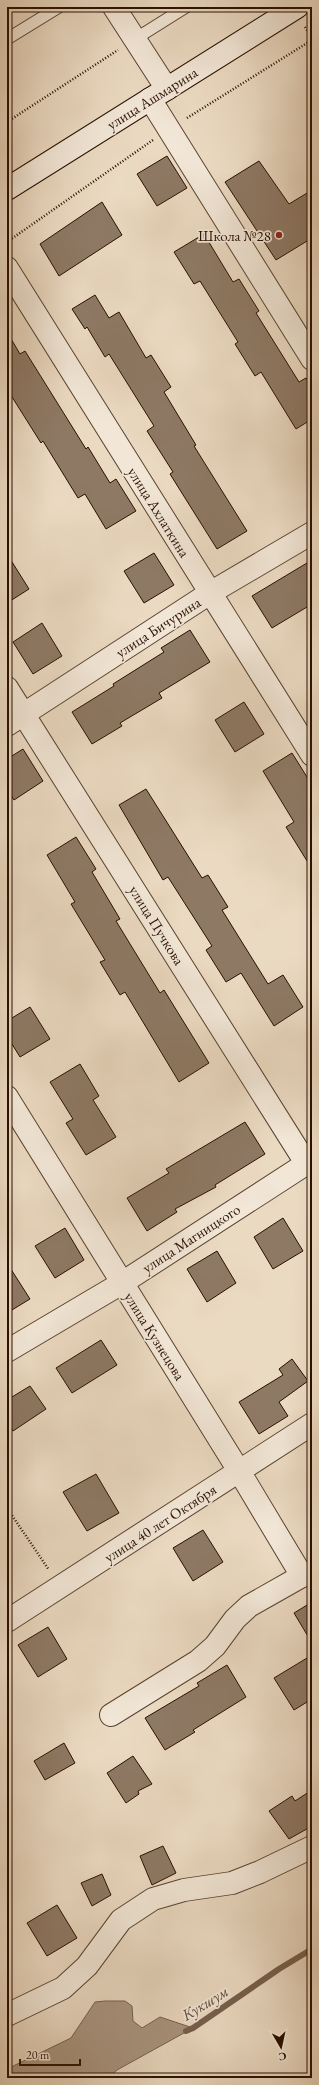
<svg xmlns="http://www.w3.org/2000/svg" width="319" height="2085" font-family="'EB Garamond',serif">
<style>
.water{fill:#a99580;stroke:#765f4d}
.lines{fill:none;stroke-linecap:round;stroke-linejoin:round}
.stream{stroke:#765f4d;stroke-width:6}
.building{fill:#8e7965;stroke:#290f00}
.lane-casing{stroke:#5a4230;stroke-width:13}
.street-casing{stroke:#5a4230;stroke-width:24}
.secondary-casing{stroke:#290f00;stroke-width:24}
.path{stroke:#290f00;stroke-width:2.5;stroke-dasharray:1 2;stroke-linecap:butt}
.lane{stroke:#f2e7d7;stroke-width:11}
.street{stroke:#f2e7d7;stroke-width:22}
.secondary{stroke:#f2e7d7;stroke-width:22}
.poi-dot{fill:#8f2418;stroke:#f2e7d7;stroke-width:1.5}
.labels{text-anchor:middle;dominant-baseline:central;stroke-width:3.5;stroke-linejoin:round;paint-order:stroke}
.street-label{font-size:15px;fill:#290f00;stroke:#f2e7d7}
.poi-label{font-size:15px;fill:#290f00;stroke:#f2e7d7;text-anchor:end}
.water-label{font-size:16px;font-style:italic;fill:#634b3a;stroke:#f2e7d7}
</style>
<rect width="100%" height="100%" fill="#ebdac2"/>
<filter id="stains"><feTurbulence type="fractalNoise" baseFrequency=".005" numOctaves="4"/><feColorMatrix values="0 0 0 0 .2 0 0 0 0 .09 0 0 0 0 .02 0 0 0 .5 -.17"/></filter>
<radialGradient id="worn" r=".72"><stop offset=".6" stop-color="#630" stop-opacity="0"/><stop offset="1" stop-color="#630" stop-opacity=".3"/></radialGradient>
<polygon class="water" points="105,2001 125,2001 132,2006 133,2021 142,2028 160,2017 193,2028 117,2070 108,2078 7,2078 7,2069 71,2038 95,2002"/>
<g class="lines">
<polyline class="stream" points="186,2031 193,2028 279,1969 312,1949"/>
</g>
<g class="building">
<polygon points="167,156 187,188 157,206 137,174"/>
<polygon points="259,161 289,204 312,190 312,238 276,260 225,182"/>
<polygon points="102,202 122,235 59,276 40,244"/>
<polygon points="204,234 233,282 239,279 259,311 256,313 299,382 306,378 312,388 312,419 296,429 261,372 255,376 235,344 238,342 200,281 194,284 174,252"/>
<polygon points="95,295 109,318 119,312 146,358 151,355 171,387 164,392 196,445 194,446 247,531 217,549 170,474 173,472 147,431 154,426 109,354 105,357 87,327 85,329 72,309"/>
<polygon points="7,332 20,354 25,351 86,449 88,447 110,483 116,479 136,511 106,529 85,494 78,498 43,441 41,443 7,389"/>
<polygon points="154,553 174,585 144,603 124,571"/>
<polygon points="7,554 29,589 7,603"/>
<polygon points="312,560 312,604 272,628 252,596"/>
<polygon points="42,623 62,656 33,674 13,642"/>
<polygon points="190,630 210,662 159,693 162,698 120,723 122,726 92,744 72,712 114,686 113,684 164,652 161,648"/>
<polygon points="244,702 264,734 235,752 215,720"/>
<polygon points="23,749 43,781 14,800 7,789 7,759"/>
<polygon points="292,753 312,785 312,869 286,827 294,822 263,771"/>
<polygon points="146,789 202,878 208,875 228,907 222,910 268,984 283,975 303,1007 274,1026 241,973 226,982 206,950 212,946 168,877 163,880 119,805"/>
<polygon points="76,837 96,869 92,872 120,919 116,921 160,993 164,990 209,1063 179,1082 125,992 120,995 100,962 105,960 71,904 75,902 47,855"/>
<polygon points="30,1007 50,1039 20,1057 7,1036 7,1021"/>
<polygon points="80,1064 99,1096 93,1100 116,1137 86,1155 66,1123 73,1119 50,1082"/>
<polygon points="245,1122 265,1154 215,1185 216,1187 175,1209 177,1212 147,1231 127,1198 169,1173 166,1169"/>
<polygon points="283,1218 303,1251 273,1269 254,1237"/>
<polygon points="65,1228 84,1260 55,1278 35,1246"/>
<polygon points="217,1251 236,1283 207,1302 187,1269"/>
<polygon points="7,1263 30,1299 7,1313"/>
<polygon points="101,1340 117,1365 72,1393 56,1368"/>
<polygon points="292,1359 308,1381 279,1402 288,1416 259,1434 239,1402 283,1375 279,1369"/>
<polygon points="30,1386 46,1409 13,1431 7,1422 7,1400"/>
<polygon points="96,1474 119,1513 87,1531 63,1492"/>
<polygon points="203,1530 223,1562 193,1581 173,1548"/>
<polygon points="312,1602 312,1643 294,1613"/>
<polygon points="48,1627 67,1659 38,1677 18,1645"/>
<polygon points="312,1655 312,1699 294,1710 274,1678"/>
<polygon points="227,1665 246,1697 193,1730 195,1732 165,1750 145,1718 199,1686 197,1683"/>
<polygon points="64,1743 75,1763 45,1780 34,1761"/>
<polygon points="133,1756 152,1784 138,1791 139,1794 126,1803 107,1773"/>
<polygon points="312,1790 312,1826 289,1839 269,1811 292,1796 295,1801"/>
<polygon points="163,1846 176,1873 152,1885 140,1856"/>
<polygon points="102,1874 111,1895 92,1906 81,1883"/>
<polygon points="57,1905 77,1938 47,1956 27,1923"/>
</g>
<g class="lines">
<g class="lane-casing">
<g id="lane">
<polyline points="7,39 59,7"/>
<polyline points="135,39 186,7"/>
</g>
</g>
<g class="street-casing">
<g id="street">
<polyline points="114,7 167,89"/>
<polyline points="150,99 312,359"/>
<polyline points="7,268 312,755"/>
<polyline points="7,688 306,1163"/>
<polyline points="7,725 210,593 312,533"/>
<polyline points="7,1097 239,1471 302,1576"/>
<polyline points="7,1351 122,1283 312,1160"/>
<polyline points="7,1621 312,1424"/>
<polyline points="111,1715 198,1661 215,1646 235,1619 249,1606 302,1576 312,1573"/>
<polyline points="7,2015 63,1988 87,1966 121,1920 153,1899 184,1890 232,1883 260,1872 312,1847"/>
</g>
</g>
<g class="secondary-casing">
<polyline id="secondary" points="7,189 297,7"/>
</g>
<g class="path">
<polyline points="305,27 312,38"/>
<polyline points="187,118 312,40"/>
<polyline points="7,122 118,50"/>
<polyline points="7,242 153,140"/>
<polyline points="7,1508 49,1570"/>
</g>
<use href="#lane" class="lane"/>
<use href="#street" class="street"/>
<use href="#secondary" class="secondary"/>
</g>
<circle class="poi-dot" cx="279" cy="235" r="4"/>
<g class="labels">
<g class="street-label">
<text transform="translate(152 98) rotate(-32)">улица Ашмарина</text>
<text transform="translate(159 512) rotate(58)">улица Ахлаткина</text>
<text transform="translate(158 627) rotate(-33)">улица Бичурина</text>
<text transform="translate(157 925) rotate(58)">улица Пучкова</text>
<text transform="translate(191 1238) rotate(-33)">улица Магницкого</text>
<text transform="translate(155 1336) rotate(58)">улица Кузнецова</text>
<text transform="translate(160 1523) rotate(-33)">улица 40 лет Октября</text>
</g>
<g class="poi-label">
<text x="271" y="235">Школа №28</text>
</g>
<g class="water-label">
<text transform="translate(205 2003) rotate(-32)">Кукшум</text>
</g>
</g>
<rect width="319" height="2085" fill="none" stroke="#ebdac2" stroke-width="24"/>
<rect x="8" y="8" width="303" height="2069" fill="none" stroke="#290f00" stroke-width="2"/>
<rect x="12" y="12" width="295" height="2061" fill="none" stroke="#290f00"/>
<g transform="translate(281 2047) rotate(171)" stroke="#f2e7d7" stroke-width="3" paint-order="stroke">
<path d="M0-3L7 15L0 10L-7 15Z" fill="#290f00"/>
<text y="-6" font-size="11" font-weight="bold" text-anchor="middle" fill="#290f00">С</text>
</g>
<path d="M20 2059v6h60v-6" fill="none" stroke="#290f00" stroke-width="2"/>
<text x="26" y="2059" font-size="12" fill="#290f00" stroke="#f2e7d7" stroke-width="3" paint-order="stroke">20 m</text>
<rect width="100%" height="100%" filter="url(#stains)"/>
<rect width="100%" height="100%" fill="url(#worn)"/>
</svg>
